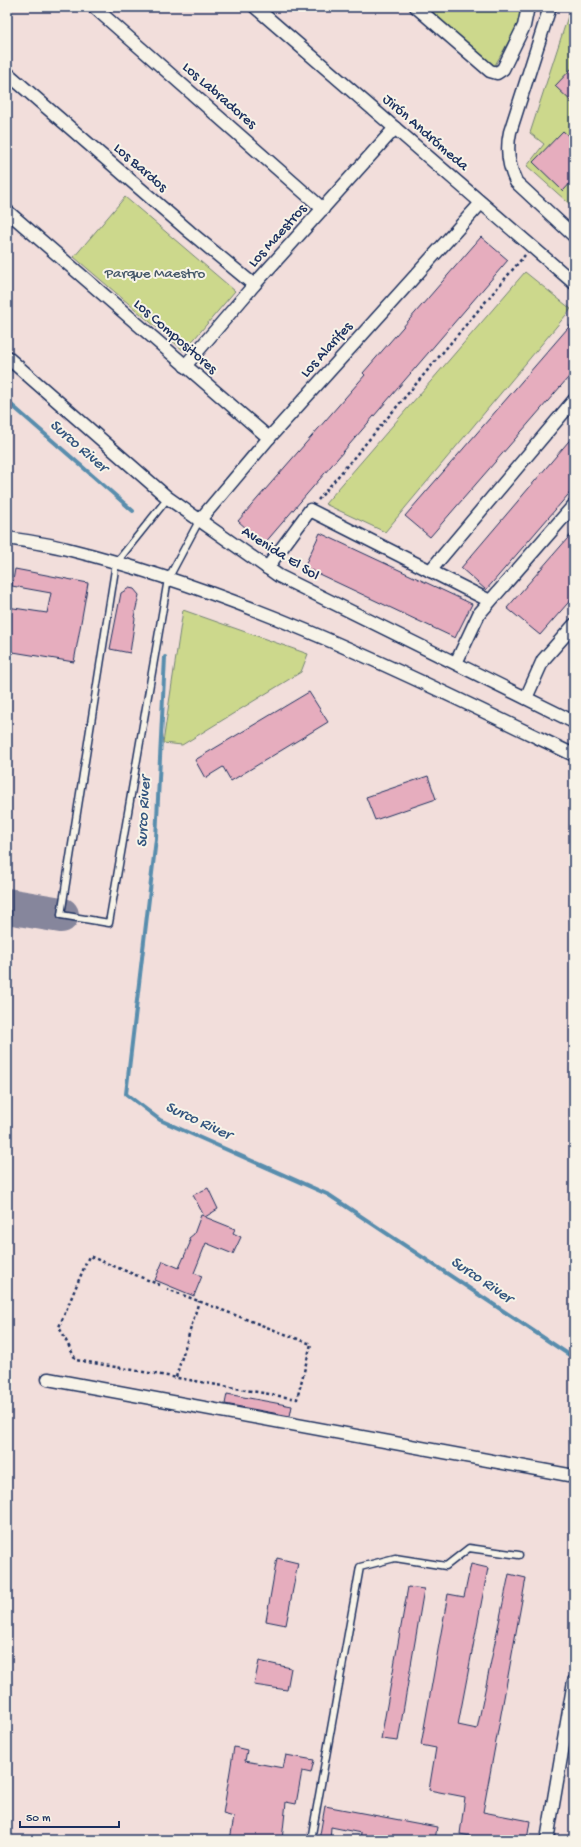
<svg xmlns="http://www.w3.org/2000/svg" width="581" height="1847" font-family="'Gochi Hand',sans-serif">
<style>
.green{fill:#ccd88c;stroke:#748475}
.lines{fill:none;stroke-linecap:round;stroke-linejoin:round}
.stream{stroke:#588dad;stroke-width:4}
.taxiway{stroke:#86869c;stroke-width:36}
.building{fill:#e6adbe;stroke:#1b2f5e}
.lane-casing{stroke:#1b2f5e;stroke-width:9}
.street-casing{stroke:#1b2f5e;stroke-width:15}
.path{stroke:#1b2f5e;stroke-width:2.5;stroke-dasharray:3 3;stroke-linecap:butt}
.lane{stroke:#f7f3e8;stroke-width:6}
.street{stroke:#f7f3e8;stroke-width:12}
.labels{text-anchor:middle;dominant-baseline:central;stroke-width:4;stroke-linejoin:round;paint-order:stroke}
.street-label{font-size:15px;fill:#1b2f5e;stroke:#f7f3e8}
.park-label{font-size:15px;fill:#47596a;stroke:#f7f3e8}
.water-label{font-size:16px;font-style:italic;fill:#34567f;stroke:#f7f3e8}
</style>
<rect width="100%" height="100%" fill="#f2dedb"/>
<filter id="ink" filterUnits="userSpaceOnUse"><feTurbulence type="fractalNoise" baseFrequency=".025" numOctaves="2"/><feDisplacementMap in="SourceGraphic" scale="8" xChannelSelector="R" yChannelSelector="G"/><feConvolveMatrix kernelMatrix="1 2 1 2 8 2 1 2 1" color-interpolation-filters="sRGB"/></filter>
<g filter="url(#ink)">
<g class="green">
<polygon points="427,7 522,7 518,25 494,67"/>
<polygon points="571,7 574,7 574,208 527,166 544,144 530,133"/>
<polygon points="125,197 235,291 184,351 74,257"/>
<polygon points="525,272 571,309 385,532 325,504"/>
<polygon points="183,610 308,654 301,672 182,745 163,743"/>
</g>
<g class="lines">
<g class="stream">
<polyline points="7,401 133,511"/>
<polyline points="165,657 156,839 126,1094 160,1120 329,1195 574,1358"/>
</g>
<polyline class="taxiway" points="7,906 61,915"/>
</g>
<g class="building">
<polygon points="574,66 574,104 555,86"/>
<polygon points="563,131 574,141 574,179 563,191 533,162"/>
<polygon points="481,237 508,260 264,544 238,521 365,375 363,373"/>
<polygon points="574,321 574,371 430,537 405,516"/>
<polygon points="574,435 574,488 486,590 461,568"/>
<polygon points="574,531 574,596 540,635 507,608"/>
<polygon points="320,533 472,604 455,638 304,567"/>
<polygon points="15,569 88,583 74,662 7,651 7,607 47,613 51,593 12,586"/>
<polygon points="129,588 134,589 139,595 134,617 135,618 130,653 110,649 121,593"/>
<polygon points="309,692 328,722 231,781 223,767 205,778 195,760"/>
<polygon points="428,776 436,799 375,820 366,797"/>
<polygon points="208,1188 218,1209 205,1217 235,1229 233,1233 241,1237 233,1254 206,1243 194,1273 202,1276 194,1296 155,1280 163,1261 179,1268 190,1243 189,1238 194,1234 201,1215 204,1216 193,1195"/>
<polygon points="227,1394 292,1406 290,1416 225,1404"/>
<polygon points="277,1558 298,1563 286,1625 266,1621"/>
<polygon points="471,1564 488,1568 458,1725 477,1729 509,1574 526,1578 483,1812 530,1821 527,1840 491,1840 460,1834 465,1797 429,1790 436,1748 421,1745 448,1594 464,1597"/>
<polygon points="408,1587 424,1589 398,1741 381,1739"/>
<polygon points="259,1661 291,1668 287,1690 254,1685"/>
<polygon points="234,1747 247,1750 245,1761 283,1768 286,1755 314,1760 311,1773 302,1771 296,1804 286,1802 282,1840 230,1840 234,1817 223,1814"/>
<polygon points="325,1806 437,1827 435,1840 391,1838 390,1840 360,1840 361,1833 331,1827 330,1840 319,1840"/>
</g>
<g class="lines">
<g class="lane-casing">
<g id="lane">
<polyline points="168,498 116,563 61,915 109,923 168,579 199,521"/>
<polyline points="311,1840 360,1567 395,1558 446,1566 469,1548 519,1555"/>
</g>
</g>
<g class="street-casing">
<g id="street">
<polyline points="94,7 323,209"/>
<polyline points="255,7 574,283"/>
<polyline points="416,7 490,71 497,73 503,69 524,26 528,7"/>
<path d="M550 7 510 132C506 150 508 165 516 182L574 236"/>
<polyline points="7,73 190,232 254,285"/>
<polyline points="7,211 269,438"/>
<polyline points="7,357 168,498 279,576 574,722"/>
<polyline points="185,366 254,285 395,128"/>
<polyline points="199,521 269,438 481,203"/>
<path d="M7 538C27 541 48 544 67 549 245 593 410 676 574 755"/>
<polyline points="267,568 310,510 490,601"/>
<polyline points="430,571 574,400"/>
<polyline points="456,663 479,614 574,505"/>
<polyline points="526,698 543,660 574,625"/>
<polyline points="48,1379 574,1476"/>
<polyline points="547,1840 574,1681"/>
</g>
</g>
<g class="path">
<polyline points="318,500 525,255"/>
<polyline points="160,1285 89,1256 59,1327 76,1360 297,1399 311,1344 167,1289"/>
<polyline points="176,1377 199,1301"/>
</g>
<use href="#lane" class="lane"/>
<use href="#street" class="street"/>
</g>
</g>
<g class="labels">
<g class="street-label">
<text transform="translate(219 96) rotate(41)">Los Labradores</text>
<text transform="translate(425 133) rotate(41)">Jirón Andrómeda</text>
<text transform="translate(140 168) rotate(41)">Los Bardos</text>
<text transform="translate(278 236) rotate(-48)">Los Maestros</text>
<text transform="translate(175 337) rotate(41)">Los Compositores</text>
<text transform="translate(327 350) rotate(-48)">Los Alarifes</text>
<text transform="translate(280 554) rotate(32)">Avenida El Sol</text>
</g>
<g class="park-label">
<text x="155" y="274">Parque Maestro</text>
</g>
<g class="water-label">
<text transform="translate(78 447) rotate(41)">Surco River</text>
<text transform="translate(145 812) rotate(-87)">Surco River</text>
<text transform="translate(198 1122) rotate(25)">Surco River</text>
<text transform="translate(481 1281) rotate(34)">Surco River</text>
</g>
</g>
<rect width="581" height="1847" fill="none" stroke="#f7f3e8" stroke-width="24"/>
<rect x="12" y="12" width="557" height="1823" fill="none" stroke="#1b2f5e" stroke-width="1.5" filter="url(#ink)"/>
<path d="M20 1821v6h99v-6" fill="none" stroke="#1b2f5e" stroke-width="2"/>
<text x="26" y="1821" font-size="12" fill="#1b2f5e" stroke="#f7f3e8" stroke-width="3" paint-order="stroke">50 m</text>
</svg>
